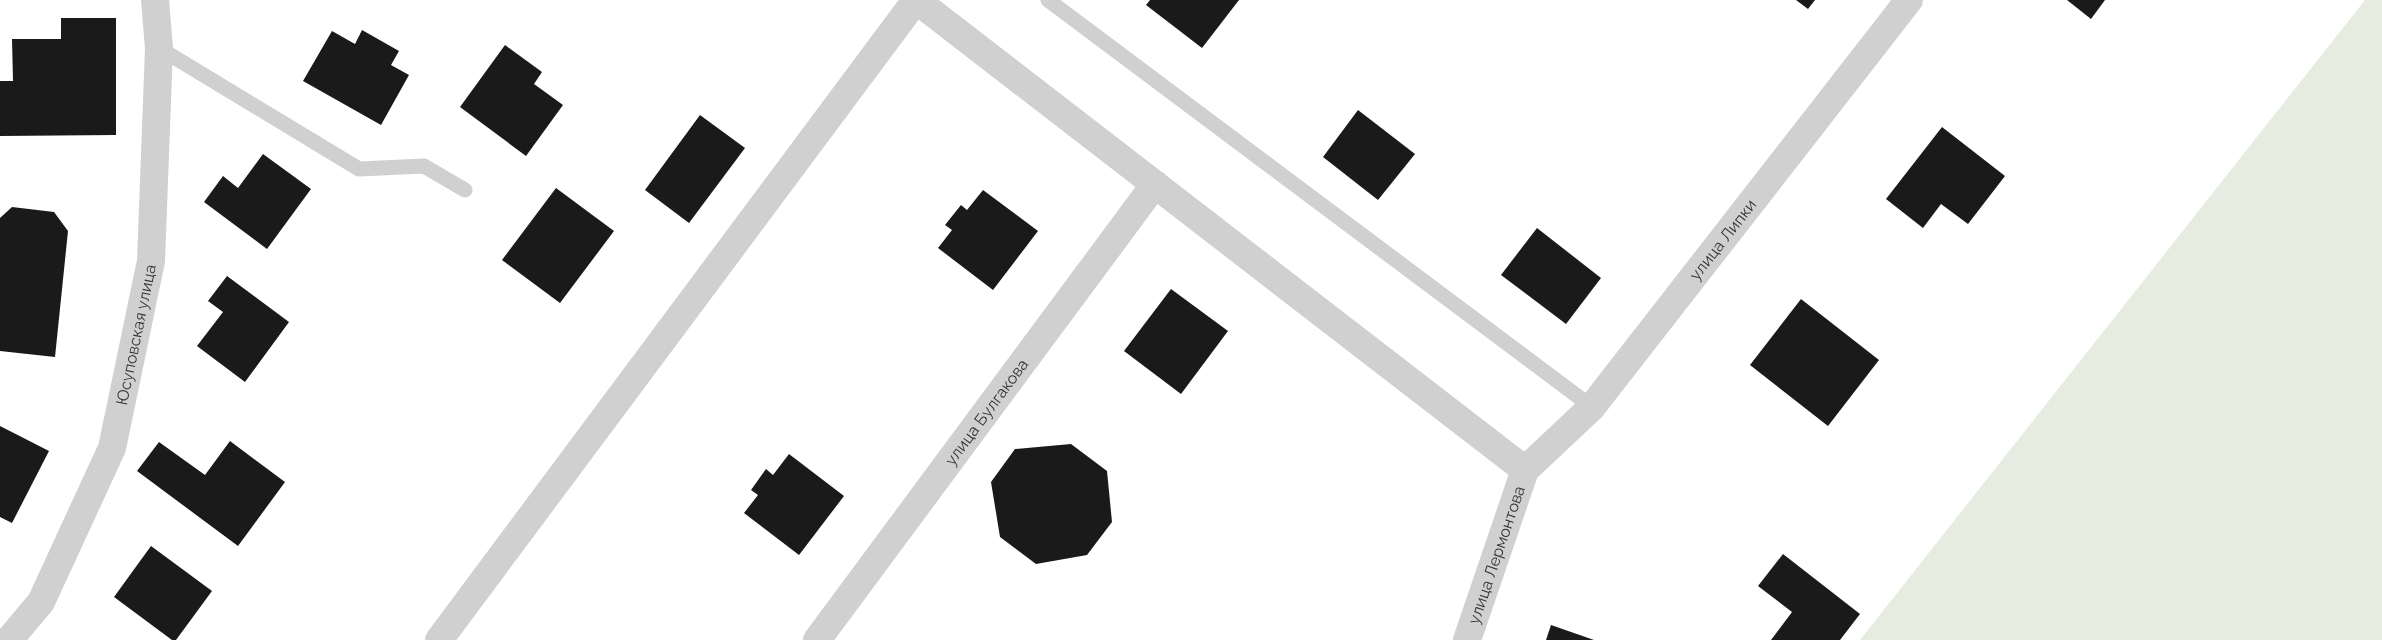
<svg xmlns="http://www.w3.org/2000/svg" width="2382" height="640" font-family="Raleway,sans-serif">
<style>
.green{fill:#e6ecdf}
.building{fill:#1a1a1a}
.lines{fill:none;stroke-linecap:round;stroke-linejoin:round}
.service{stroke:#d0d0d0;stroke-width:15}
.minor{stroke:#d0d0d0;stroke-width:28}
.labels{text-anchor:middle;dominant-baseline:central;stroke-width:5;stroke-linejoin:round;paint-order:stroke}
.street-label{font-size:16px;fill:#333;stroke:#fff}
</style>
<rect width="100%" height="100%" fill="#fff"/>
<polygon class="green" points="2365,0 2382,0 2382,640 1860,640"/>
<g class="building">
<polygon points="1150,0 1239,0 1202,48 1146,5"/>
<polygon points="1796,0 1815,0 1808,9"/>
<polygon points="2067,0 2105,0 2091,19"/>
<polygon points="61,18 116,18 116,135 0,136 0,81 13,81 12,39 61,39"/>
<polygon points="362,30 399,51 391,65 409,75 381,125 303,81 332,31 355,44"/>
<polygon points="505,45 542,72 534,84 563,105 526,156 460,107"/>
<polygon points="1358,110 1415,154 1378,200 1323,157"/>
<polygon points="700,115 745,148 689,223 645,190"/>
<polygon points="1942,127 2005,176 1968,224 1941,204 1923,228 1886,199"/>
<polygon points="263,154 311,189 267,249 204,202 223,176 238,188"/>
<polygon points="556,188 614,231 560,303 502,260"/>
<polygon points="983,190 1038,231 993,290 938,248 952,230 945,225 961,205 967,210"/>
<polygon points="12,207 54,212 68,231 55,357 0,351 0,218"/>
<polygon points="1537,228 1601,278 1566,324 1501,275"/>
<polygon points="227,276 289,322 245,382 197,346 223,312 208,301"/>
<polygon points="1171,289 1228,331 1181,394 1124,351"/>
<polygon points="1801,299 1879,360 1828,426 1750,365"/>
<polygon points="0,426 49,451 12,523 0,517"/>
<polygon points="230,441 285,482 238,546 137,471 159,442 205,475"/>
<polygon points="1071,444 1107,471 1112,522 1087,555 1036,564 1000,537 991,482 1015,449"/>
<polygon points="789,454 844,496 799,555 744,513 758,495 751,490 766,469 773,475"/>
<polygon points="151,546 212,591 176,640 172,640 114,597"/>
<polygon points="1783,554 1860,614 1840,640 1771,640 1792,612 1758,586"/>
<polygon points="1551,625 1594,640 1546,640"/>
</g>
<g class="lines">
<g class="service">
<polyline points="1048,0 1592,407"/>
<polyline points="159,48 359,169 424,166 465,190"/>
</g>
<g class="minor">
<polyline points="916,0 1525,470"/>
<path id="s1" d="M9 640 41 602 112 448 151 261 159 48 155 0"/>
<polyline points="439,640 916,0"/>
<path id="s2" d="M817 640 1155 184"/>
<path id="s3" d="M1467 640 1525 470 1592 407 1909 0"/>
</g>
</g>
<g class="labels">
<g class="street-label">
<text stroke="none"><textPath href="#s3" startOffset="484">улица Липки</textPath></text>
<text stroke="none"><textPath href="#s1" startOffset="335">Юсуповская улица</textPath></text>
<text stroke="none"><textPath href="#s2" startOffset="284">улица Булгакова</textPath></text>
<text stroke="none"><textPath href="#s3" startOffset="90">улица Лермонтова</textPath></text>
</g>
</g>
</svg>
